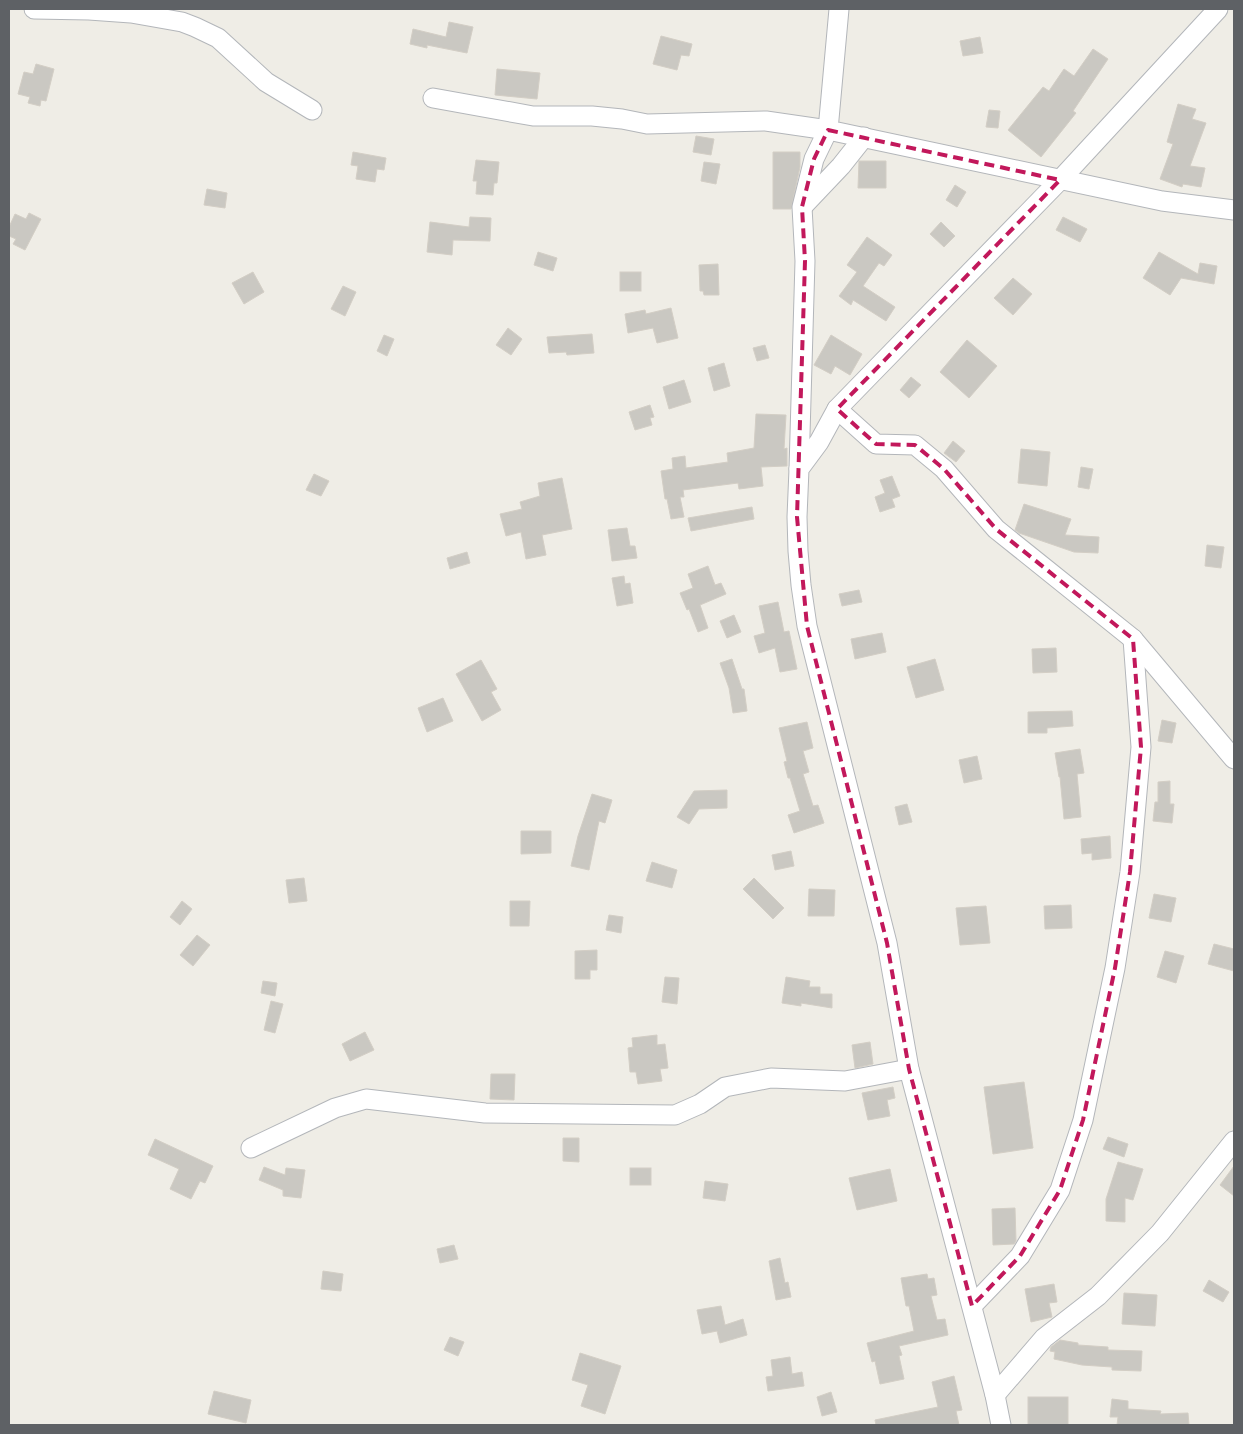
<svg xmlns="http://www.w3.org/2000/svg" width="1243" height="1434" font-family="'Space Grotesk',sans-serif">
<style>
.building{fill:#cac8c2;stroke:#d3cec5}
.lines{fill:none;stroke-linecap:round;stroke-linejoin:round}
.minor-casing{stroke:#b3b6ba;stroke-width:21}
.minor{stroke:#fff;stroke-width:19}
.marked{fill:none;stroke:#c2185b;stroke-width:4;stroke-dasharray:10 6;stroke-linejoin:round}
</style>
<rect width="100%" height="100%" fill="#efede6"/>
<g class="building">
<polygon points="449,22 473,27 467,53 427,45 427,48 410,44 413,29 446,37"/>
<polygon points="661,36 692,44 689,56 681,55 677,70 653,64"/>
<polygon points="980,37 983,53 963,56 960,41"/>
<polygon points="1093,49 1108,59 1073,111 1076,113 1041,157 1008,130 1043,87 1049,91 1064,69 1074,76"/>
<polygon points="36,64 54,69 46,101 41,100 40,106 28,103 30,97 18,94 24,72 33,74"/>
<polygon points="497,69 540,73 537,99 495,95"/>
<polygon points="1178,104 1196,109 1192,119 1206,123 1190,166 1205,168 1201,187 1183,184 1182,187 1160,179 1173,144 1167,142"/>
<polygon points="989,110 1000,111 998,128 986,127"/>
<polygon points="696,136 714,139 711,155 693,152"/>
<polygon points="353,152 386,158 384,170 377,169 375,182 356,179 358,166 351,165"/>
<polygon points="773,152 800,152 800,167 791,209 773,209"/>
<polygon points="476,160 499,162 497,183 494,183 493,195 476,194 477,181 473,181"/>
<polygon points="859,161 886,161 886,188 858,188"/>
<polygon points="704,162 720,164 716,184 701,181"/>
<polygon points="955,185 966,192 957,207 946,200"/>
<polygon points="207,189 227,193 225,208 204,205"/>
<polygon points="29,213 41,219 25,250 13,244 16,239 9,236 9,227 15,214 26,219"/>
<polygon points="470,217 491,218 490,241 453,240 452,255 427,252 430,222 469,227"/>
<polygon points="1063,217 1087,229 1080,242 1056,230"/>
<polygon points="941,222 955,236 944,247 930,234"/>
<polygon points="867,237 892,255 884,266 879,263 863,286 895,307 886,321 853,300 851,305 839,296 857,272 847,265"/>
<polygon points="538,252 557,258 553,271 534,265"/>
<polygon points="1159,252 1198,274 1200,263 1217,266 1214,284 1181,278 1170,295 1143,278"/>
<polygon points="718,264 719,295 704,295 703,291 700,291 699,265"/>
<polygon points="253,272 264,292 244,304 232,283"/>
<rect x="620" y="272" width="21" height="19"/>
<polygon points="1013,278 1032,294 1013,315 994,298"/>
<polygon points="343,286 356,292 345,316 331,309"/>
<polygon points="671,308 678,338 657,343 653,328 628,333 625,314 645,310 646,314"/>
<polygon points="508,328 522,339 511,355 496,345"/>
<polygon points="592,334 594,353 567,355 566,352 549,353 547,337"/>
<polygon points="384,335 394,339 387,356 377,351"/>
<polygon points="831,335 862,354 850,375 835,366 831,374 814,365"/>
<polygon points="967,340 997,366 969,398 940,372"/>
<polygon points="765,345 769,358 757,361 753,348"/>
<polygon points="724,363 730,386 714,391 708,368"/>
<polygon points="911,377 921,385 909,398 900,390"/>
<polygon points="684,380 691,402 669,409 663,387"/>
<polygon points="650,405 654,417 650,418 652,425 635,430 629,412"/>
<polygon points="756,414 786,415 784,449 787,448 787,466 761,467 763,486 739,489 738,483 683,490 684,497 680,497 684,517 671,519 667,499 665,499 661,471 673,469 672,458 685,456 686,468 728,462 727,453 754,448"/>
<polygon points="953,441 965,451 956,462 944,453"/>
<polygon points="1021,449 1050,452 1047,486 1018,483"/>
<polygon points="1081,467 1093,469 1089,489 1078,487"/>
<polygon points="314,474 329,481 321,496 306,490"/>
<polygon points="892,476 900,496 892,499 895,507 880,512 875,497 885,493 880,480"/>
<polygon points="562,478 572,529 542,535 546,555 526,559 521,532 506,536 500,514 522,509 520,502 540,496 538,483"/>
<polygon points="1024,504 1071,519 1065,535 1099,537 1098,553 1074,552 1019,533 1015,530"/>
<polygon points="752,507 754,519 691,531 688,518"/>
<polygon points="627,528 630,546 635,546 637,558 612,561 608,530"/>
<polygon points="1207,545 1224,547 1221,568 1205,566"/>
<polygon points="467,552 470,563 450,569 447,558"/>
<polygon points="708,566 715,585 721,583 726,594 700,605 708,628 698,632 689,609 687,610 680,593 693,588 688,574"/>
<polygon points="624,576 625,584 630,583 633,603 617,606 612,578"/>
<polygon points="859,590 862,602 842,606 839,594"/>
<polygon points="778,602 784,632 789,631 797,669 780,672 775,648 759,653 754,636 765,633 759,606"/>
<polygon points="734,615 741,632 727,638 720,621"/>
<polygon points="882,633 886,652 855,659 851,639"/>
<polygon points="1056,648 1057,672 1033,673 1032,649"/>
<polygon points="732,659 742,689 744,689 747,711 733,713 729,688 720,663"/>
<polygon points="935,659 944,690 916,698 907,667"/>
<polygon points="481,660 497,689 491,692 501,710 482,721 456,674"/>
<polygon points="443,698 453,721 427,732 418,708"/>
<polygon points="1072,711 1073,726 1047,728 1047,733 1028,733 1028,712"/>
<polygon points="1162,720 1176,723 1172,743 1158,741"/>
<polygon points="807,722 813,748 803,751 809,772 803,774 813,806 818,805 824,823 794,833 788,815 800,811 790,778 788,778 784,762 787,761 779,728"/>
<polygon points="1080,749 1084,773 1077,774 1081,817 1064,819 1060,777 1059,777 1055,753"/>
<polygon points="977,756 982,779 964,783 959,760"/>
<polygon points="1170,781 1170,804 1174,804 1172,823 1153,821 1155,802 1158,802 1158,782"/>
<polygon points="727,790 727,808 699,809 689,824 677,817 694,791"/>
<polygon points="592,794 612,800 605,823 599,821 589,870 571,866 578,836"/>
<polygon points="907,804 912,822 899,825 895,807"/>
<polygon points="521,831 551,831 551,853 521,854"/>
<polygon points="1110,836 1111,858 1092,860 1092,853 1082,854 1081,839"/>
<polygon points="791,851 794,866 775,870 772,855"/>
<polygon points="652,862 677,870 672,888 646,881"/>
<polygon points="304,878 307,901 289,903 286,880"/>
<polygon points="754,878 784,908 773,919 743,889"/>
<polygon points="809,889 835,890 834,916 808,916"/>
<polygon points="1154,894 1176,898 1171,922 1149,918"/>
<polygon points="182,901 192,909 180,925 170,917"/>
<polygon points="510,901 530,901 529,926 510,926"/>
<polygon points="1071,905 1072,928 1045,929 1044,906"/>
<polygon points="986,906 990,943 960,945 956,908"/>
<polygon points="609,915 623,917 621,933 606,930"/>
<polygon points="197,935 210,945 193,966 180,955"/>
<polygon points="1214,944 1234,949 1234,971 1208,964"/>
<polygon points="597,950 597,970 590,970 590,979 575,979 575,951"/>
<polygon points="1165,951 1184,956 1176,983 1157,977"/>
<polygon points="665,977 679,978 677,1004 662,1002"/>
<polygon points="786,977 810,981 809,987 820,987 820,994 832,994 832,1008 801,1003 801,1006 782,1003"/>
<polygon points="263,981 277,983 275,996 261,993"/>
<polygon points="271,1001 283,1004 275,1033 264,1030"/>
<polygon points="365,1032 374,1050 350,1061 342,1044"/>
<polygon points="657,1035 657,1045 665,1044 668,1068 660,1069 662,1081 638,1084 636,1072 630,1072 628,1048 633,1047 632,1038"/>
<polygon points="870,1042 873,1064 855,1068 852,1045"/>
<polygon points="491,1074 515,1074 514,1100 490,1099"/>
<polygon points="1024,1082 1033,1148 993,1154 984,1087"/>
<polygon points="893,1087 895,1098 887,1100 890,1116 868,1120 862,1093"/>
<polygon points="1108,1137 1128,1144 1124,1157 1103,1149"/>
<polygon points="563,1138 579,1138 579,1162 563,1161"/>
<polygon points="155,1139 213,1166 205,1183 200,1181 191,1199 170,1189 179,1169 148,1155"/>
<polygon points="1118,1162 1143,1169 1133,1200 1125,1198 1125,1222 1106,1221 1106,1199"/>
<polygon points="1234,1166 1234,1196 1220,1185"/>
<polygon points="264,1167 285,1175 286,1168 305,1170 301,1198 283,1196 283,1190 259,1180"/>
<rect x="630" y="1168" width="21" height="17"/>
<polygon points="890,1169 897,1201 857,1210 849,1178"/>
<polygon points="705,1181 728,1184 725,1201 703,1198"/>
<polygon points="1015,1208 1016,1241 1014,1244 993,1245 992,1209"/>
<polygon points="454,1245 458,1259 440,1263 437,1249"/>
<polygon points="780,1258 785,1283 788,1282 791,1297 776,1300 769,1261"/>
<polygon points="323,1271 343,1274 341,1291 321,1289"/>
<polygon points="927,1274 928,1279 934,1278 937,1295 931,1296 937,1320 945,1319 948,1335 899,1346 902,1355 899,1356 904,1379 880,1384 875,1361 872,1362 867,1343 914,1331 909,1306 906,1306 901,1278"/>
<polygon points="1209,1280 1229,1292 1223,1302 1203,1291"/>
<polygon points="1054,1284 1057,1302 1049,1303 1052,1317 1031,1322 1025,1289"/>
<polygon points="1124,1293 1157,1295 1155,1326 1122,1324"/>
<polygon points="721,1306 725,1325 743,1319 747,1335 720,1343 717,1331 702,1334 697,1310"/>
<polygon points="450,1337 464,1342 458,1356 444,1350"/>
<polygon points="1060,1340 1078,1343 1078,1345 1108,1347 1108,1350 1142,1351 1141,1371 1112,1370 1112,1367 1082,1365 1054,1359 1055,1352 1050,1351 1051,1347"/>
<polygon points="580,1353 621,1366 605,1414 581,1406 588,1385 572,1380"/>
<polygon points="790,1357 792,1374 802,1372 804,1386 768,1391 766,1377 773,1376 771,1360"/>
<polygon points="954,1376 962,1410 956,1411 959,1425 876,1425 875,1420 938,1407 932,1382"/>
<polygon points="214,1391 251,1400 246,1423 208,1414"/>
<polygon points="831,1392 837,1412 822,1416 817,1397"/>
<rect x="1028" y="1397" width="40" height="28"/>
<polygon points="1112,1399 1128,1401 1128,1409 1161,1411 1160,1414 1188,1413 1189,1425 1117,1425 1118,1417 1110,1417"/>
</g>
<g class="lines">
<g class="minor-casing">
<g id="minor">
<polyline points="34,9 89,10 131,13 182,22 195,27 218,38 266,82 312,110"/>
<polyline points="839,9 828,130 1162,201 1234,210"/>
<polyline points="433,98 533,116 592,116 622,119 647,124 766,121 828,130 814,159 802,207 805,261 799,469"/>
<polyline points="804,205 841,166 864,137"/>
<polyline points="837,409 876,444 915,445 944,469 996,529 1133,639 1234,759"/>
<polyline points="251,1148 335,1108 366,1099 485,1113 675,1115 700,1104 725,1087 771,1078 845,1081 909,1069"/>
<polyline points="972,1306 1020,1256 1060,1190 1083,1120 1115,968 1130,872 1141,747 1133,639"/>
<polyline points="995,1395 1044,1338 1098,1296 1160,1233 1234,1141"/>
<polyline points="1001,1425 995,1395 909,1069 887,943 807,626 801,585 798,551 797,517 799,469 819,442 837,409 1060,180 1218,9"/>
</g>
</g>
<use href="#minor" class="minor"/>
</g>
<path class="marked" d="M828 130 1060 180 837 409 876 444 915 445 944 469 996 529 1133 639 1141 747 1130 872 1115 968 1083 1120 1060 1190 1020 1256 972 1306 909 1069 887 943 807 626 797 517 805 261 802 207 814 159Z"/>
<rect width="1243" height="1434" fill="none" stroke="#5e6165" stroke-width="20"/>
</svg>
